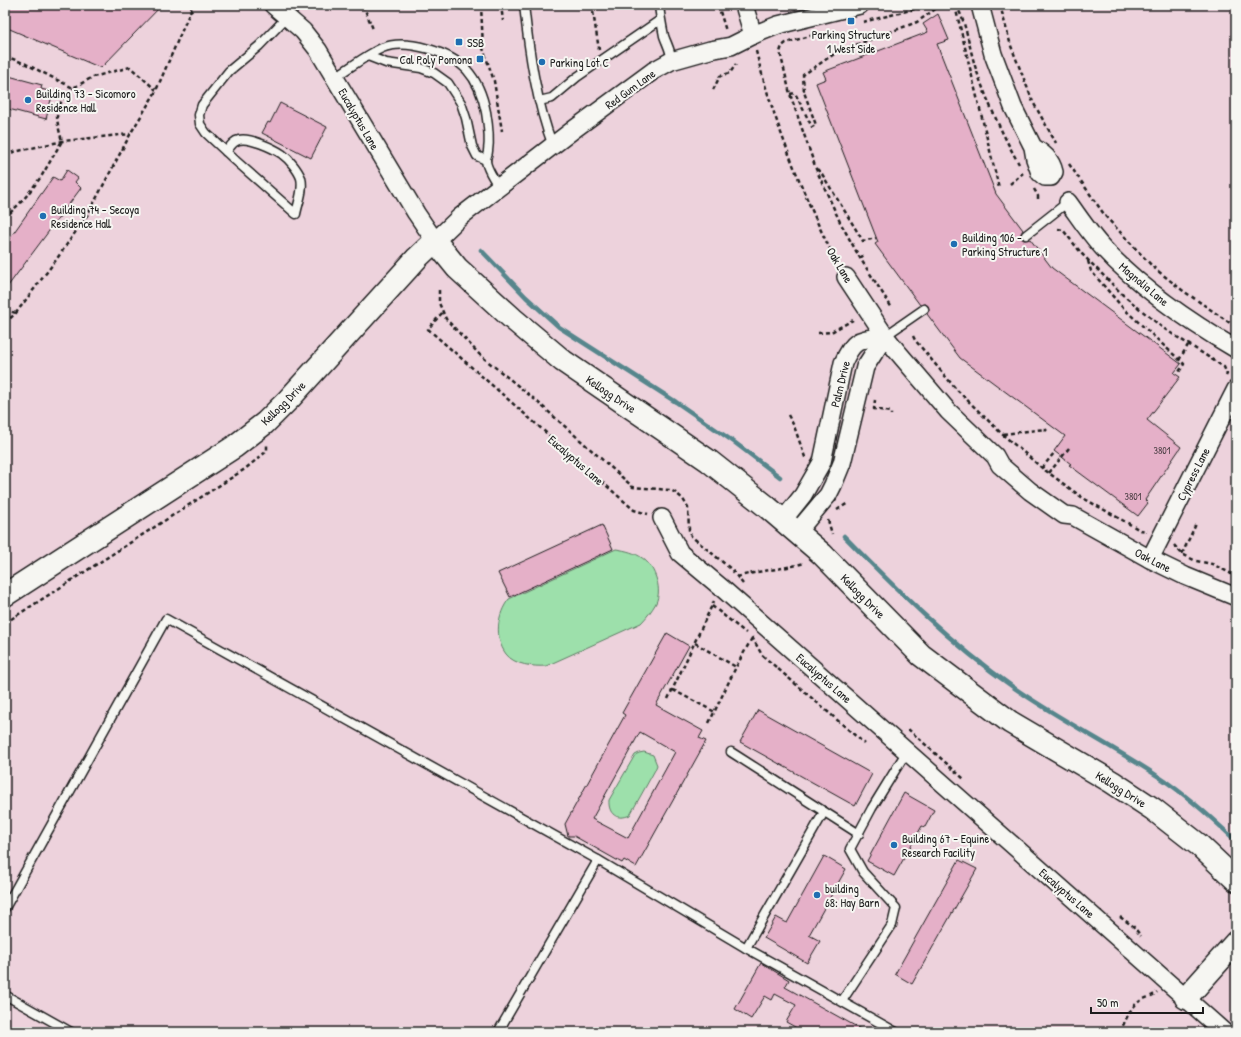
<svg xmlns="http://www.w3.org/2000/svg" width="1241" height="1037" font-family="'Patrick Hand',sans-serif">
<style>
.built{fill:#edd2dc}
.green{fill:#9de0ab;stroke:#5c7e64}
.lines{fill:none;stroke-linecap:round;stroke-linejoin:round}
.stream{stroke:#56868c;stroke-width:4.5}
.building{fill:#e5b0c8;stroke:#1c1c1c;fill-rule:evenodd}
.lane-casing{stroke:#1c1c1c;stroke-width:11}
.street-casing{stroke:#1c1c1c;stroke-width:20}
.secondary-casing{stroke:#1c1c1c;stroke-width:25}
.path{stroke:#1c1c1c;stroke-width:2.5;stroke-dasharray:4 3;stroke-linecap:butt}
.lane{stroke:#f6f6f2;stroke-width:8}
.street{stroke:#f6f6f2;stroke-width:17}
.secondary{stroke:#f6f6f2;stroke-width:22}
.poi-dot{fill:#1f6fb2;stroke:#f6f6f2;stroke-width:1.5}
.labels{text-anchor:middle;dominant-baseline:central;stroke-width:4;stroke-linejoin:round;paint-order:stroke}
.number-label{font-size:10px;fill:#4e4147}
.poi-label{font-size:12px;fill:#1c1c1c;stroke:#f6f6f2;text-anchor:start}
.street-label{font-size:12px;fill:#1c1c1c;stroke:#f6f6f2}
</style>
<rect width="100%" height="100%" fill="#f1e1e5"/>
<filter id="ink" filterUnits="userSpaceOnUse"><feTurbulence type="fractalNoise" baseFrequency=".025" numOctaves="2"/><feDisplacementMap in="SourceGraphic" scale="8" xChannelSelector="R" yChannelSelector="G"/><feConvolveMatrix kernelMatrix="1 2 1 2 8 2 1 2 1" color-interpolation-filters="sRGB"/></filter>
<g filter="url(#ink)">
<rect class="built" x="5" y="5" width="1231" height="1027"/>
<g class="green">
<path d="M616 549C637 552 651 559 657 581 659 588 659 596 656 603 652 610 647 617 641 623L546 666C534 667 514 665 506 654 494 638 497 614 509 599Z"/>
<path d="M644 752 653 755 657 765 655 770 630 815C617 821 608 814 609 800L635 755 639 753Z"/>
</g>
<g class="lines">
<g class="stream">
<polyline points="481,250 526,297 559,327 676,402 734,442 780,477"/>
<path d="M844 536C897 590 950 643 1013 687 1060 720 1111 745 1159 777 1187 795 1212 818 1236 841"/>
</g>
</g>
<g class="building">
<polygon points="5,5 162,5 101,68 5,27"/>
<polygon points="938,14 949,40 937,44 996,194 1023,230 1021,233 1021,238 1024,240 1030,239 1052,268 1181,364 1174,373 1180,377 1147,420 1181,447 1145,500 1148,503 1138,516 1069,465 1071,464 1054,451 1065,436 960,358 927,314 929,309 928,306 924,304 920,305 875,244 878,242 816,83 826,79 823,72 928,32 923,24"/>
<polygon points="5,75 42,85 41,89 53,92 46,119 5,108"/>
<polygon points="280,103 327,127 311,158 262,133 268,122 270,123"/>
<polygon points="67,170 78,178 75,182 81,188 5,290 5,245 53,177 60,181"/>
<polygon points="602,525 613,549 510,597 498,573"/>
<path d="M667 633 689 646 656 705 703 731 699 738 706 741 636 867 624 860 622 863 574 836H568L565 824 625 715 622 713ZM640 732 675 752 628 838 592 819Z"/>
<polygon points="758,710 872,774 855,806 740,742"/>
<polygon points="904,793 934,810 925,827 922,826 894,876 867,861"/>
<polygon points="824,856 846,869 809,935 820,941 807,963 764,938 776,917 787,923"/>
<polygon points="959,860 977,869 912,984 895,974"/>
<polygon points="761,963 789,980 785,987 866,1032 804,1032 786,1022 796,1005 775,994 772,1000 765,996 751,1019 735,1009"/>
</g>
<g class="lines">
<g class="lane-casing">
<g id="lane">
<path d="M524 5C529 51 536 102 553 146"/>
<path d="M659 5C660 16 662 26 664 36 667 45 672 52 671 61"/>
<polyline points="368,56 386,63 421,68 434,73 448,83 461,103 466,118 472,146 477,156 486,160"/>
<path d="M335 77C350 68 366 55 382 48 406 38 450 52 467 70 477 81 483 97 486 112 488 124 490 139 488 151 488 154 486 157 486 160 486 168 495 181 499 187"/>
<polyline points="539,101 552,98 577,77 660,20"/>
<path d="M226 152C230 147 233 141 239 140 249 137 273 148 282 154 289 159 298 170 301 178 304 190 298 203 296 214L236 161 206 133 200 124 199 115 202 105 229 71 259 46 288 16"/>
<polyline points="1026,235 1068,202"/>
<polyline points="885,336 924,309"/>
<polyline points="731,752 859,834"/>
<polyline points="5,908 166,619 598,860"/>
<polyline points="746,948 824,812"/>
<polyline points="5,995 71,1032"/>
<polyline points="842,1001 892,925 896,908 863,872 850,849 872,808 907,751"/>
<polyline points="498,1032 598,860 746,948 896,1032"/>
</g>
</g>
<g class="street-casing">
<g id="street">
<polyline points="273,5 303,31 318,50 416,213 435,241 460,217 573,130 653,71 671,61 710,50 731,46 753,35 778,25 860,5"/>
<polyline points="744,5 753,35"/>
<path d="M980 5 993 54 1013 107 1033 147 1035 159 1040 173 1045 177H1051L1054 172C1051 159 1043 153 1033 147"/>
<path d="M1068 202C1079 217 1090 234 1103 248 1141 289 1188 321 1236 349"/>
<polyline points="846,277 885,336 896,350 948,411 995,456 1000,465 1030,491 1064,515 1073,516 1150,559 1185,576 1236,597"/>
<polyline points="662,518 680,553 723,589 1224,1032"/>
<path d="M783 520 803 495 822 462 843 363C854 338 859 340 885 336"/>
<polyline points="797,532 828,495 833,485 842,463 865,367 885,336"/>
<polyline points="1150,559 1236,389"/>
</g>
</g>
<g class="secondary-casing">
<g id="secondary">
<polyline points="5,595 234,447 265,423 289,399 417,258 435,241 457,268 513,319 563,361 709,461 766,506 822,554 921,655 1010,722 1112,782 1153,809 1199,845 1236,880"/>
<polyline points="1186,998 1236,942"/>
</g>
</g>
<g class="path">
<polyline points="363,5 373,29"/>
<polyline points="481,5 483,48 494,81 502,131"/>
<polyline points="501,5 503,21"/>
<polyline points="592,5 599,50"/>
<polyline points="718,5 726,31"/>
<polyline points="776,5 786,6"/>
<path d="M956 5C967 24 969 48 976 69 987 101 1002 134 1019 164"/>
<polyline points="1000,5 1011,46 1033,102 1056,143"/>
<polyline points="955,6 999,188"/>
<polyline points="863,22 931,5"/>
<polyline points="820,33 786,43 782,46 780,52 790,94 816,169 840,222 860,258 892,308"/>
<path d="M756 51C767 97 784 143 802 187 813 213 824 239 838 264"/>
<polyline points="5,56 26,64 73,88 93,77 130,67 156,90"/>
<polyline points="713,90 720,76 730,73 736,64"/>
<polyline points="790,94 795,93 812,127 816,125 804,92 803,75 837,52 917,22 941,5"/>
<polyline points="5,154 63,141 130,134"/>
<polyline points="1069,164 1106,217 1153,267 1182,290 1236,327"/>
<polyline points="817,169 822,174 863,241 876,238"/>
<polyline points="1010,184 1023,173"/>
<polyline points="1034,189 1038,196 1038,201"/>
<path d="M5 218 24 199 41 177 62 141C55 115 53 108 73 88"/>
<polyline points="1058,229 1063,230 1082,254 1123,295 1163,328 1224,367 1227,374 1226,376"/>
<polyline points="860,258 864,255"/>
<polyline points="1088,261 1091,271 1123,308 1184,364 1179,372"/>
<polyline points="439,290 439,303 446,319 480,355 533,398 633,487 670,490 676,493 683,499 688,508 689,530 691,536 731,569 743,584"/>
<polyline points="5,310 16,313"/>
<polyline points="442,313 428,329 634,510 648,514"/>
<polyline points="5,323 16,313 56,260 88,214 132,131 155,93 193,5"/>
<polyline points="818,333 831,332 853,320"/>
<polyline points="913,336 915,340 956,389 1002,434 1042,468 1083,498 1140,530 1147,531"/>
<polyline points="1179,360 1188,345"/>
<polyline points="875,400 874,409 891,412 891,415"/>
<polyline points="788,415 794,426 806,460"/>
<polyline points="1003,434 1045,429 1047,431"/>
<polyline points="1042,468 1054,453"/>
<polyline points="1049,473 1069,448"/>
<polyline points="837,510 848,503"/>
<polyline points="828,520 832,534"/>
<polyline points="1174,545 1182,554 1196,561 1212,564 1236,576"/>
<polyline points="1182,554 1196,524"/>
<path d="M737 577C759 570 781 570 804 563"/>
<polyline points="712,606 746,633"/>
<polyline points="5,623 245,469 267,451 267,444"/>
<polyline points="752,637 762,655 865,744"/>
<polyline points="695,643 736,667"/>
<polyline points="673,690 715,712"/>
<polyline points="668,699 714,601"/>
<polyline points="709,723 736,667 752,638"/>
<polyline points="908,729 964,779"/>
<polyline points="1120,917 1133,926 1141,936"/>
<path d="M1120 1032C1125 1022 1130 1007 1140 1001 1146 997 1152 997 1157 992"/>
</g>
<use href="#lane" class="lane"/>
<use href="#street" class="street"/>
<use href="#secondary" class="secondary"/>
</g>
</g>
<g class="poi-dot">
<rect x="847" y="17" width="8" height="8" rx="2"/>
<rect x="455" y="38" width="8" height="8" rx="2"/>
<rect x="476" y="55" width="8" height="8" rx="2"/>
<circle cx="542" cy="62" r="4"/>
<circle cx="28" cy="100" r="4"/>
<circle cx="43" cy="216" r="4"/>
<circle cx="954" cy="244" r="4"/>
<circle cx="894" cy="845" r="4"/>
<circle cx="817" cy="895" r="4"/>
</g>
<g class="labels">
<g class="number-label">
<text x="1162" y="450">3801</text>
<text x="1133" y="496">3801</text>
</g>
<g class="poi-label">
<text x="851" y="34" text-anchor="middle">Parking Structure<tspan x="851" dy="14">1 West Side</tspan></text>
<text x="467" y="42">SSB</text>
<text x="472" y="59" text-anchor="end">Cal Poly Pomona</text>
<text x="550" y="62">Parking Lot C</text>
<text x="36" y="93">Building 73 - Sicomoro<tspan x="36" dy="14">Residence Hall</tspan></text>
<text x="51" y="209">Building 74 - Secoya<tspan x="51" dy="14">Residence Hall</tspan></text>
<text x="962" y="237">Building 106 -<tspan x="962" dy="14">Parking Structure 1</tspan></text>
<text x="902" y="838">Building 67 - Equine<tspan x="902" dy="14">Research Facility</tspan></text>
<text x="825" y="888">building<tspan x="825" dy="14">68: Hay Barn</tspan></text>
</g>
<g class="street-label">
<text transform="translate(630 89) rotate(-36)">Red Gum Lane</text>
<text transform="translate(359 119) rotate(60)">Eucalyptus Lane</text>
<text transform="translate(840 265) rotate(59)">Oak Lane</text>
<text transform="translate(1144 284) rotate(40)">Magnolia Lane</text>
<text transform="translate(840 384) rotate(-76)">Palm Drive</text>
<text transform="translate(611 394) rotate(34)">Kellogg Drive</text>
<text transform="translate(283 403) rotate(-45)">Kellogg Drive</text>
<text transform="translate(576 460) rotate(41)">Eucalyptus Lane</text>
<text transform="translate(1193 474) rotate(-63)">Cypress Lane</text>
<text transform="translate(1153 560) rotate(27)">Oak Lane</text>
<text transform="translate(863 596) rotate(45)">Kellogg Drive</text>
<text transform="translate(824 678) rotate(41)">Eucalyptus Lane</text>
<text transform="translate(1121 789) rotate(32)">Kellogg Drive</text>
<text transform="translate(1067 893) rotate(41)">Eucalyptus Lane</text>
</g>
</g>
<rect width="1241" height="1037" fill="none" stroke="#f6f6f2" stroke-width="20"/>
<rect x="10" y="10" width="1221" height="1017" fill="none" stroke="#1c1c1c" stroke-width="1.5" filter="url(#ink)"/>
<path d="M1091 1007v6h112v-6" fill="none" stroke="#1c1c1c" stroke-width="2"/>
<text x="1097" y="1007" font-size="12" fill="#1c1c1c" stroke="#f6f6f2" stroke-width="3" paint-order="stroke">50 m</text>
</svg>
